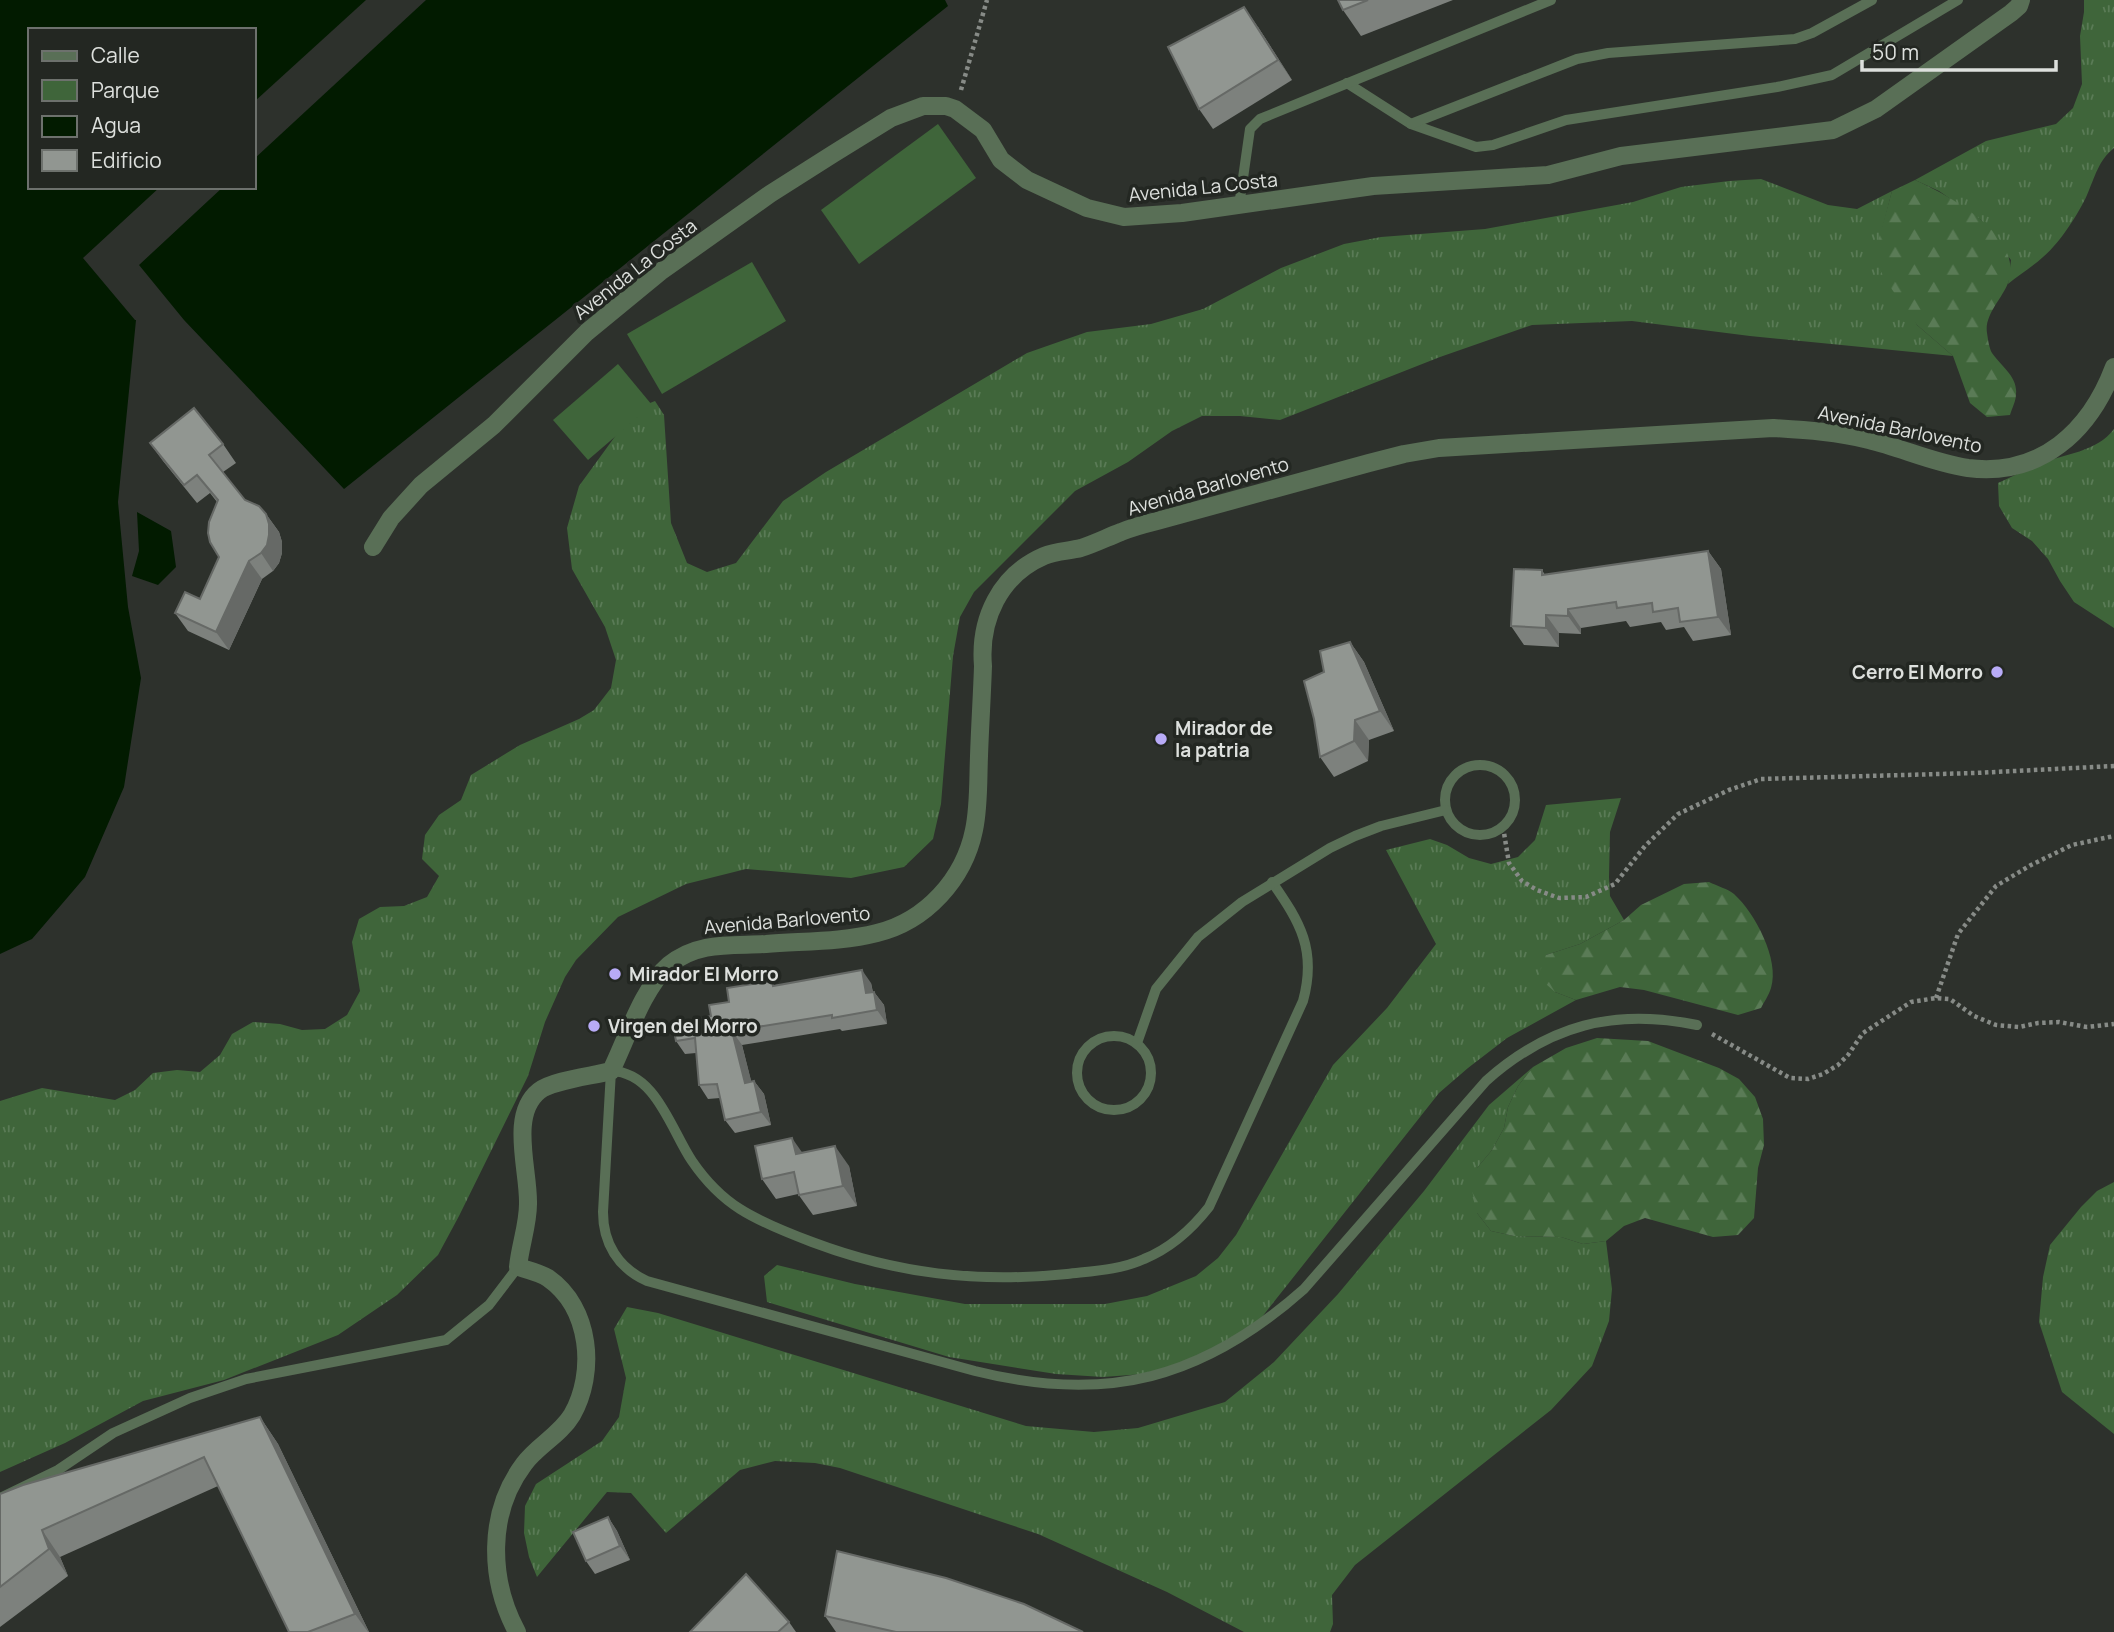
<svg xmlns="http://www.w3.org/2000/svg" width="2114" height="1632" font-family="Manrope,sans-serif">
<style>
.grass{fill:url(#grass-tufts)}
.forest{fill:url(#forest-firs)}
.green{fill:#3f653a}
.water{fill:#021b00;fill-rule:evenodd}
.pier{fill:#2d312c}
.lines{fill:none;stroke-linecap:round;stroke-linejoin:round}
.path{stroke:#878b87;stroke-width:4.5;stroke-dasharray:3.5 3.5;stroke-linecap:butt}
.lane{stroke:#596f56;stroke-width:10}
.street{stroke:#596f56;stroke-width:18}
.wall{fill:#7d817d}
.shaded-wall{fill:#666966}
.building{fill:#919691;stroke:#666966;stroke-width:2}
.poi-dot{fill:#b8abf7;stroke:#232722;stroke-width:2.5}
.labels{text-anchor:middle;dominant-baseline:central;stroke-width:7;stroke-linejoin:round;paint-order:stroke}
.street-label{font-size:19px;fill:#dde0dd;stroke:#232722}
.poi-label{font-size:19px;font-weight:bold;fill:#dde0dd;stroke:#232722;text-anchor:start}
</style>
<defs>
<pattern id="grass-tufts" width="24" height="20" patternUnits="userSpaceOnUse" patternTransform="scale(1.75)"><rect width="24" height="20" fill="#3f653a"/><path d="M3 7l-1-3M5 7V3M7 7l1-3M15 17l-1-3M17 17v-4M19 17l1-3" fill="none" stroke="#5a7b56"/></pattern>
<pattern id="forest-firs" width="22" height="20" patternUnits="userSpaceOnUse" patternTransform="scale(1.75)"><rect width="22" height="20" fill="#3f653a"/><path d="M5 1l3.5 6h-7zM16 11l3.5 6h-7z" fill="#5a7b56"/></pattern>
</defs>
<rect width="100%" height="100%" fill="#2d312c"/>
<g class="grass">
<path d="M2084 0H2114V148C2098 161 2095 177 2087 195 2079 213 2059 244 2043 257 2032 267 2019 275 2008 284L2011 260 1981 220 1939 191 1915 180 1986 141 2056 124 2073 108 2082 84 2080 36 2084 12Z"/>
<polygon points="1761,179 1828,205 1857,209 1892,191 1878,245 1917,325 1953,356 1750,336 1632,321 1532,325 1440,357 1280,420 1240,416 1202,416 1172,431 1128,462 1075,491 974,592 960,617 953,656 941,804 933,839 904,867 851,878 746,869 686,884 618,917 576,960 565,977 545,1022 528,1076 459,1216 438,1255 397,1295 338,1335 224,1380 143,1401 65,1443 0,1472 0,1101 42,1088 115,1100 135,1090 153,1073 177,1070 200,1072 220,1055 232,1034 253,1022 280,1024 302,1030 325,1029 347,1015 360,991 352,942 359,919 380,907 404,906 427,897 439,876 422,859 425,835 439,815 461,800 471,775 520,745 579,719 594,710 611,688 616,660 605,627 572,569 567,528 579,486 635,409 655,401 664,415 671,523 687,563 707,572 736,563 783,501 826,472 1027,353 1087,332 1151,324 1203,309 1281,268 1344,244 1381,237 1485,229 1633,202 1681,187 1729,181"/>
<path d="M2114 429V628L2074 602 2060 581 2048 559 2032 541 2012 528 1999 506 1998 483C2011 477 2025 470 2039 464 2064 454 2097 452 2114 429Z"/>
<polygon points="1621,798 1610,832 1609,877 1610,896 1624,920 1580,944 1546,955 1555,992 1576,1000 1507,1038 1468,1068 1439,1093 1258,1322 1171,1372 1103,1377 1056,1374 949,1357 767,1302 764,1276 777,1265 855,1284 965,1304 1105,1304 1147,1296 1196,1276 1218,1258 1236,1235 1333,1065 1387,1008 1436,944 1386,850 1430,839 1447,845 1469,858 1491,864 1518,857 1535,840 1546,805"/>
<polygon points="1533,1067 1518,1086 1508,1107 1504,1128 1492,1150 1477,1168 1477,1213 1491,1231 1514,1236 1561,1237 1583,1244 1606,1241 1612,1289 1609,1321 1592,1366 1551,1410 1355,1565 1332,1595 1333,1624 1330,1632 1244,1632 1167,1592 1038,1534 840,1468 815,1463 775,1461 740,1470 666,1533 631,1493 607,1492 537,1577 529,1557 524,1533 525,1506 536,1484 602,1441 619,1417 626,1378 614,1329 627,1307 658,1313 1026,1426 1094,1432 1138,1428 1225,1402 1274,1362 1338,1294 1424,1191 1489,1105"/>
<polygon points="2114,1182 2114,1434 2062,1392 2039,1322 2043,1277 2050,1245 2081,1207 2097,1191"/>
</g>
<g class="forest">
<path d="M1915 180C1950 196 2025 236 2008 283 2002 299 1984 315 1987 333 1988 339 1989 348 1992 353 2001 366 2018 377 2016 394 2016 401 2012 408 2010 415L1987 417 1970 403 1953 356 1917 325 1891 288 1878 267 1877 245 1892 191Z"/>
<path d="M1709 882C1717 886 1728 889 1734 894 1755 913 1780 960 1771 988 1769 995 1764 1002 1761 1008L1738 1015 1644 990 1620 987 1576 1000 1555 992 1538 977 1546 955 1580 944 1624 920 1641 905 1684 884Z"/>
<polygon points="1597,1038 1648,1041 1719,1068 1739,1079 1755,1097 1763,1119 1764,1145 1758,1168 1754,1218 1738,1235 1713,1237 1645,1218 1624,1226 1606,1241 1583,1244 1561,1237 1514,1236 1491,1231 1477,1213 1472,1190 1477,1168 1492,1150 1504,1128 1508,1107 1518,1086 1533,1067 1566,1048"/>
</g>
<g class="green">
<polygon points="938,124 976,178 859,264 821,210"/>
<polygon points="752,262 786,321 662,394 627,334"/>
<polygon points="618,364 652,405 588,460 553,420"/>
</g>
<g class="water">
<path d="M0 0H945L948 6 344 489 184 320H136L118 502 128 607 141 678 124 787 85 877 32 939 0 954ZM30 30H254V187H30Z"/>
<polygon points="137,512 171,531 176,567 158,585 132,576 139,551"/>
</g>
<g class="pier">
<polygon points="366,0 426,0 254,159 254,102"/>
<polygon points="160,187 223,187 139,265 184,320 135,320 83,258"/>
</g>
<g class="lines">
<g class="path">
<polyline points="961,90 987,0"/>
<polyline points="1503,827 1509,863 1522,881 1537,890 1559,898 1586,897 1615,884 1645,846 1678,814 1729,790 1761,779 1975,773 2114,766"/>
<polyline points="1936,998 1958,934 1996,886 2031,865 2072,845 2114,836"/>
<polyline points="1712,1034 1790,1078 1808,1079 1823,1074 1838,1065 1848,1055 1863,1033 1911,1002 1936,998 1950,999 1974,1016 1996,1025 2019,1027 2038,1023 2059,1022 2087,1027 2114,1024"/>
</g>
<g class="lane">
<polyline points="1347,83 1411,124 1476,147 1493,145 1566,120 1777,87 1832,75 1958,0"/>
<polyline points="1411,124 1577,59 1608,53 1795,39 1812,33 1872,0"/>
<polyline points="1239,206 1250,129 1260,119 1551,0"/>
<circle cx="1480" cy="800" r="35"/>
<path d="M1272 882C1300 922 1317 950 1303 1001L1209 1207C1191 1230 1171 1248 1144 1259 1120 1270 1093 1271 1067 1274 977 1283 897 1274 812 1242 788 1233 762 1223 740 1209 721 1197 705 1180 692 1161 671 1130 656 1072 611 1071L603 1212C603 1243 618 1268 647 1281L975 1371C1107 1404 1203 1379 1304 1289L1486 1081C1549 1025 1614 1008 1697 1025"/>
<circle cx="1114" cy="1073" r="37"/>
<polyline points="1137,1043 1156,989 1198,937 1242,902 1330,848 1355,836 1381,826 1446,810"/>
<polyline points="0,1498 58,1470 113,1433 190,1398 246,1379 446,1340 489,1305 518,1267"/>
</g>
<g class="street">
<polyline points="373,547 391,518 421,485 494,425 587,332 660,272 770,194 833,154 891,118 923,106 946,106 955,109 983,130 1001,160 1027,180 1087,208 1124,217 1182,213 1373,186 1548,175 1621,156 1833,130 1876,109 2011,13 2019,6 2021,0"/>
<path d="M517 1632C489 1580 487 1513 524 1464 537 1446 560 1435 572 1415 596 1373 591 1308 548 1278 540 1273 528 1270 518 1267 520 1246 528 1225 528 1204 529 1170 509 1115 539 1091 553 1080 593 1076 611 1071 626 1040 644 986 669 965 698 941 732 946 766 944 802 941 842 942 877 933 926 921 964 879 974 830 979 807 978 780 979 756 980 726 982 696 983 666 979 619 1000 575 1044 556 1056 551 1069 551 1081 548 1094 544 1108 537 1121 532 1133 527 1145 524 1157 521L1369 463 1404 454 1439 448 1773 428C1805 430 1838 432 1869 440 1902 448 1934 463 1968 468 2041 477 2090 431 2114 367"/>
</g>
</g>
<g class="wall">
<polygon points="1338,0 1453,0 1361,36 1343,10"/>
<polygon points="1258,27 1292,80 1213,129 1199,109"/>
<polygon points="150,443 223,444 236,463 223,472 245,500 266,514 279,532 282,542 282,553 279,563 273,571 262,579 229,650 188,631 175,613 200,599 219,557 217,502 210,493 197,503 163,461"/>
<polygon points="1708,551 1721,569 1731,635 1693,641 1684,627 1666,630 1661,622 1630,627 1626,621 1581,628 1581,634 1559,633 1559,647 1524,645 1511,626 1542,570 1545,575"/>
<polygon points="1350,642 1364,662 1394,731 1369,740 1368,761 1334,777 1320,757 1324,672"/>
<polygon points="871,983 873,992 874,992 884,1005 887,1024 842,1031 840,1029 742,1045 751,1081 754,1081 764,1094 771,1125 735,1133 725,1120 720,1098 708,1099 699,1085 696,1053 685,1054 676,1041 729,1002 776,985"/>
<polygon points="803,1153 849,1166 857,1206 813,1215 798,1194 776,1199 762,1179"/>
<polygon points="260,1417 278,1444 369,1632 289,1632 218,1486 60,1557 68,1576 0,1627 0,1494"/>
<polygon points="608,1517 617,1531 630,1560 595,1574 586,1561"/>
<polygon points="825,1616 1083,1632 836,1632"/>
<polygon points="789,1622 796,1632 690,1632"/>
</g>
<g class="shaded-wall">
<polygon points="1244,7 1258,27 1292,80 1278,60"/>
<polygon points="266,514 279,532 282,542 282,553 279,563 273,571 261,553"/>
<polygon points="1708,551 1721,569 1731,635 1718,617"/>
<polygon points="249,561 262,579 229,650 216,632"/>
<polygon points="1568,609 1581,628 1581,634 1568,616"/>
<polygon points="1546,615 1559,633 1559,647 1546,628"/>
<polygon points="1350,642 1364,662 1394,731 1380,711"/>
<polygon points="1355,720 1369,740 1368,761 1354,741"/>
<polygon points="862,970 871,983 875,1006 866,993"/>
<polygon points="874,992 884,1005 887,1024 877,1010"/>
<polygon points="732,1031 742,1045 755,1096 745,1083"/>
<polygon points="754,1081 764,1094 771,1125 761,1112"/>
<polygon points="792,1138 806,1158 796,1154"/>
<polygon points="835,1146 849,1166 857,1206 843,1186"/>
<polygon points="260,1417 278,1444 369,1632 368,1632 355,1614"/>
<polygon points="608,1517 617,1531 630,1560 620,1546"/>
<polygon points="42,1530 60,1557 68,1576 49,1549"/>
</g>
<g class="building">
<polygon points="1338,0 1368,0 1343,10"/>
<polygon points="1244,7 1278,60 1199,109 1168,47"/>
<polygon points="194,408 223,444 209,455 245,500 259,506 266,514 269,524 269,535 267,545 261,553 249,561 216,632 175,613 185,592 200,599 219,557 210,542 208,533 209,522 218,500 197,475 184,485 150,443"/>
<polygon points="1708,551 1718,617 1680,622 1678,608 1653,612 1652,603 1617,608 1616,602 1568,609 1568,616 1546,615 1546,628 1511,626 1514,569 1542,570 1542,575"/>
<polygon points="1350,642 1380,711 1355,720 1354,741 1320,757 1314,719 1304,681 1324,672 1320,651"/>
<polygon points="862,970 866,993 874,992 877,1010 832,1018 832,1015 732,1031 745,1083 754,1081 761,1112 725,1120 717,1084 699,1085 695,1038 676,1041 673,1026 711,1016 709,1005 729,1002 727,988 772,981 773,986"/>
<polygon points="792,1138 796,1154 835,1146 843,1186 799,1195 794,1172 762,1179 755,1146"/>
<polygon points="260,1417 355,1614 308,1632 289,1632 204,1457 42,1530 49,1549 0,1587 0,1494 23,1485"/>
<polygon points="608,1517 620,1546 586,1561 573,1532"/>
<polygon points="837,1551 946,1578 1024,1604 1083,1632 896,1632 825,1616"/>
<polygon points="746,1574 789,1622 778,1632 690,1632"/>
</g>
<g class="poi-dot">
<circle cx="1997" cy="672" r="7"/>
<circle cx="1161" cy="739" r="7"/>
<circle cx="615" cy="974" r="7"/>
<circle cx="594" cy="1026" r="7"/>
</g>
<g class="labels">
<g class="street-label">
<text transform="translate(1203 187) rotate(-6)">Avenida La Costa</text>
<text transform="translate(635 269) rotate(-38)">Avenida La Costa</text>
<text transform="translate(1900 429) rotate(12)">Avenida Barlovento</text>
<text transform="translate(1208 486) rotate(-16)">Avenida Barlovento</text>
<text transform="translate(787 920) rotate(-5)">Avenida Barlovento</text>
</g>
<g class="poi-label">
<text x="1983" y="672" text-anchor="end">Cerro El Morro</text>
<text x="1175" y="728">Mirador de<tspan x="1175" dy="22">la patria</tspan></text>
<text x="629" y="974">Mirador El Morro</text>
<text x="608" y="1026">Virgen del Morro</text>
</g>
</g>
<rect x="28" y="28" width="228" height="161" fill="#232722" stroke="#6d716d" stroke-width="2"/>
<rect x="42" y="51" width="35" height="10" fill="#596f56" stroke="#6d716d" stroke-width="2"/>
<text x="91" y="63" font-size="21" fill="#dde0dd">Calle</text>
<rect x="42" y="80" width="35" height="21" fill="#3f653a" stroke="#6d716d" stroke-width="2"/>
<text x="91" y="98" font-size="21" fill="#dde0dd">Parque</text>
<rect x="42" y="116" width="35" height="21" fill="#021b00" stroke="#6d716d" stroke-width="2"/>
<text x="91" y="133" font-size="21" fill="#dde0dd">Agua</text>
<rect x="42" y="150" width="35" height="21" fill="#919691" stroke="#6d716d" stroke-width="2"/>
<text x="91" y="168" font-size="21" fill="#dde0dd">Edificio</text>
<path d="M1862 60v10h194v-10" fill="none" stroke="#dde0dd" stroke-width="3.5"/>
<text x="1872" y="60" font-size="21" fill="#dde0dd" stroke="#232722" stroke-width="5" paint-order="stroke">50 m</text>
</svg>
